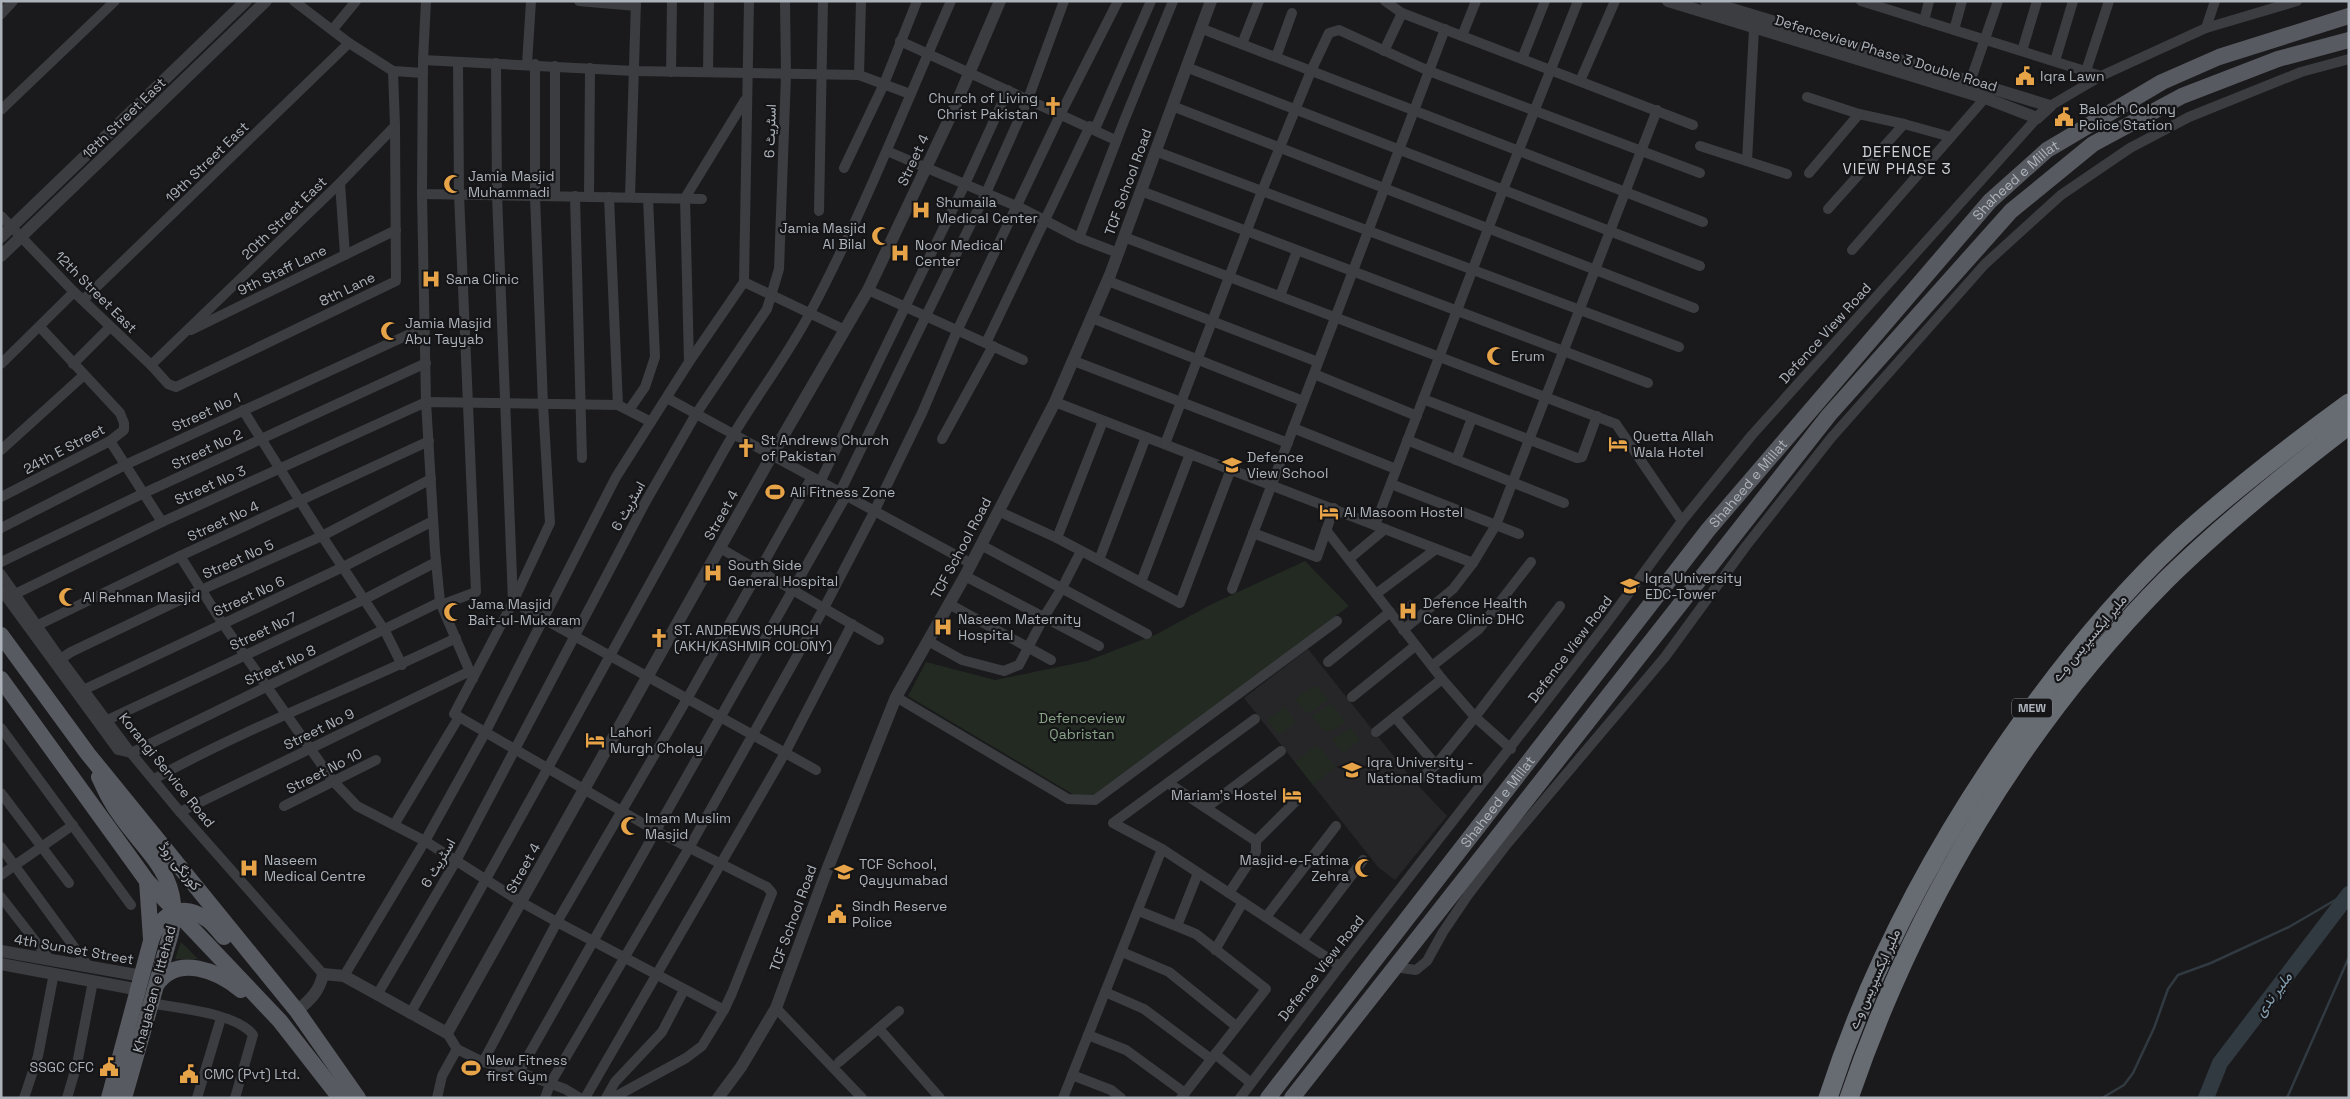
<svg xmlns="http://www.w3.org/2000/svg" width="2350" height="1099" font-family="'Space Grotesk',Vazirmatn,sans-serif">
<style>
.built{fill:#262629}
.green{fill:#222a22}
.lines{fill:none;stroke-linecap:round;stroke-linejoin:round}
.stream{stroke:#303a40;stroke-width:2.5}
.river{stroke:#303a40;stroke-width:16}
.minor{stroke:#3b3d41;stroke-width:10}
.tertiary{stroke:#3b3d41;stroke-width:12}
.primary{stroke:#575a60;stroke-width:16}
.motorway{stroke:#676b72;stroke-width:19}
.labels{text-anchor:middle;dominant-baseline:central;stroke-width:4.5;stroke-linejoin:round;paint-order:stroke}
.shield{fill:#151517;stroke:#7f848a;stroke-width:1}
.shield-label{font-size:12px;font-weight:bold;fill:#adb3bb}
.street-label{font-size:14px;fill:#adb3bb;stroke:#151517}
.poi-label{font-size:14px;fill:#adb3bb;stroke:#151517;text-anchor:start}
.park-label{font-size:14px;fill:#87a486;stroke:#151517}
.neighbourhood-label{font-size:15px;letter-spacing:1px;fill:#ced1d7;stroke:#151517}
.water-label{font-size:15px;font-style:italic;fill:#87a2b3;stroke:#151517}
</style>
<rect width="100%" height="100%" fill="#1a1a1c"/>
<g class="built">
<polygon points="1411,599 1420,612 1406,622 1397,609"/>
<polygon points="1308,649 1412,779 1447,816 1395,880 1378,867 1244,698"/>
</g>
<g class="green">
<polygon points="1305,561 1349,606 1093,797 1081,799 908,696 926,662 995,680 1087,661 1157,634 1210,605"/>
<polygon points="1316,685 1328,700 1307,714 1295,699"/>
<polygon points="1331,704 1346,722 1332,730 1324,731 1312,716"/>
<polygon points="1285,707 1296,722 1279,735 1267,720"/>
<polygon points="1351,728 1360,740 1343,753 1332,740"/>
<polygon points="1317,745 1336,767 1313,785 1295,762"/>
<polygon points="181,942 198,959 175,959"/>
</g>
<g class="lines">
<g class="stream">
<polyline points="2102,1098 2124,1085 2133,1073 2154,1028 2168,989 2178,975 2211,963 2289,927 2349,892"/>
<polyline points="2287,1098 2349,957"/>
</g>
<polyline class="river" points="2206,1098 2220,1063 2349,894"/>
<g class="minor">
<polyline points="294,1 349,43 393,71 423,73"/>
<polyline points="426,1 423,60 422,194 426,402 435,551 440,602 473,679"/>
<polyline points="579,1 636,6"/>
<polyline points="1385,1 1402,13 1693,125"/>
<polyline points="1861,1 2101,76"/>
<polyline points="1,14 13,1"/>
<polyline points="1924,21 1929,1"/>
<polyline points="1200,28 1703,222"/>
<polyline points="2206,28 2215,1"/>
<polyline points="333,29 356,1"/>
<polyline points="1954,30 1962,1"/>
<polyline points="1462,36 1476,1"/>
<polyline points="900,41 1111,138"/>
<polyline points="1242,44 1259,1"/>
<polyline points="1384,51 1402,13"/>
<polyline points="2022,51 2037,1"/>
<polyline points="1276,57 1292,13"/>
<polyline points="1522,59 1545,1"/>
<polyline points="423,60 634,71 859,75 910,94"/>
<polyline points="2055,61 2073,1"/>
<polyline points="496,63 497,195 513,602 816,770"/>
<polyline points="527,64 531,1"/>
<polyline points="535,64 535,196 543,404 550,523 513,602 454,714 656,831 767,887 772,893 732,993 724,1010 702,1046 686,1058 613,1098"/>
<polyline points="555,66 555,196"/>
<polyline points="1186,67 1700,266"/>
<polyline points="2086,71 2109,1"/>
<polyline points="671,72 672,1"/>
<polyline points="708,72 709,1"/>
<polyline points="859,75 861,1"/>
<polyline points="1580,81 1615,1"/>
<polyline points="1968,88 1998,1"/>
<polyline points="1807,97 1859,114 1904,124"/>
<polyline points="1172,106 1694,308"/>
<polyline points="2050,106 2101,76 2206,28 2297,1"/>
<polyline points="1,110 115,1"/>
<polyline points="1095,129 1151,1"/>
<polyline points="1700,146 1787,174"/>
<polyline points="887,151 1021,208 1079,238 1118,253"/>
<polyline points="1155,151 1679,347"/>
<polyline points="1747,161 1754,29"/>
<polyline points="844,168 884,84 917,1"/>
<polyline points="1809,173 1859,114"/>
<polyline points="340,183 345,255"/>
<polyline points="1141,191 1648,383"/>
<polyline points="422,194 702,199"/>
<polyline points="575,196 582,458"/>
<polyline points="589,197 590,68"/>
<polyline points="609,197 618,405"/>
<polyline points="630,197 636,1"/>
<polyline points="1828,209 1904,124 1951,137"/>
<polyline points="819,211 823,1"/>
<polyline points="1,216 74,292 151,365 168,384 176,387 396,281 395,126"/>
<polyline points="1124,237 1616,424 1682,521"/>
<polyline points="1079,238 1124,121 1173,1"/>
<polyline points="1852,250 1985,98"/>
<polyline points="1108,281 1318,362"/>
<polyline points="744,282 845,330"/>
<polyline points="868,290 1023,360"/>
<polyline points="1280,296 1297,251"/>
<polyline points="83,300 349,43"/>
<polyline points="1092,318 1303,401"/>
<polyline points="191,330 396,230"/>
<polyline points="986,343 1090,126"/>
<polyline points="1074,361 1288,443"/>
<polyline points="689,362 685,198 745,100"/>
<polyline points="1,364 74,292"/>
<polyline points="73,364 110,327"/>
<polyline points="151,365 340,183 395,126 393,71"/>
<polyline points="1314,374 1417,416"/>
<polyline points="667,398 970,563"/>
<polyline points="1423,399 1577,458 1582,457 1597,416"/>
<polyline points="1055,402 1473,563"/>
<polyline points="243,410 322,536 385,631 402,665"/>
<polyline points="629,410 645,387 655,357 648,198"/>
<polyline points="1293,428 1396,469"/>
<polyline points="942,439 993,346"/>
<polyline points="1407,440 1564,503"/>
<polyline points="110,441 162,522"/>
<polyline points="1165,444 1262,191 1311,71 1329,33 1339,30 1429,71 1700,173"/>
<polyline points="1,450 84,375"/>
<polyline points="1456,460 1472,418"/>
<polyline points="820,482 965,184 1008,90"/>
<polyline points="1391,484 1519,534"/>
<polyline points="840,492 986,193 1028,99 1064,1"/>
<polyline points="1,497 110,441 124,430 124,423 120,413 40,327"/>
<polyline points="998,511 1057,538 1180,603 1231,469"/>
<polyline points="1375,525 1503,190 1578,1"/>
<polyline points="1,528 125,465 425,327"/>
<polyline points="1326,530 1442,679 1475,717 1511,749"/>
<polyline points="1253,533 1317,557 1334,508"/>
<polyline points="1057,538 1103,421"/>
<polyline points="981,545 1147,634"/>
<polyline points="720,548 879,640"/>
<polyline points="180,556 223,624 333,781 357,806 425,841 521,902 557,922 724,1010"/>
<polyline points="1349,559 1385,529"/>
<polyline points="1099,560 1146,437"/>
<polyline points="1,562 142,494 426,363"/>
<polyline points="1,574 60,658 131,753 180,812 323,974"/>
<polyline points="965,576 1099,646"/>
<polyline points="1141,582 1190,454"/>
<polyline points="1232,589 1445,29"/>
<polyline points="1,590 118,750 131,753 440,602"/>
<polyline points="1376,594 1436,549"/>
<polyline points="7,598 162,522 426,402 618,405 651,422"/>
<polyline points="949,604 1051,660"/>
<polyline points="441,605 476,592 459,194 458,62"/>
<polyline points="34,629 38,625 180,556 429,441"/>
<polyline points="1403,630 1453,589 1473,563 1496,525 1657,110"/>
<polyline points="928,641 962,660 1004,671 1019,665 1044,617 1062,588 1081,551"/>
<polyline points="56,662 71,652 201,590 322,536 431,479"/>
<polyline points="1328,662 1390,612"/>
<polyline points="1432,666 1479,629 1531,562"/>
<polyline points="79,692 343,567 433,521"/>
<polyline points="896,697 1068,799 1095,800 1337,621"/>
<polyline points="1352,697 1415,646"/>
<polyline points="1395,717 1436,765"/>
<polyline points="101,723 365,599 436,562"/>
<polyline points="1,728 131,905"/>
<polyline points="1376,732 1442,679"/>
<path d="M154 779C251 725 356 687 456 638"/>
<polyline points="1419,780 1436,765 1475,717 1560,606"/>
<polyline points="1168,783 1256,841"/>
<polyline points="1,793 69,883"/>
<polyline points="284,806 376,760"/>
<polyline points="1206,808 1281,751"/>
<polyline points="180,812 470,671"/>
<polyline points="394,825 459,717"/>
<polyline points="1,847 88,966"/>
<polyline points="1162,849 1340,966"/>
<polyline points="1,875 73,825"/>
<polyline points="1229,893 1256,852 1256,841 1298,799"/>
<polyline points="1,897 50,960"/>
<polyline points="1139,911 1196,934 1266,989 1181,1098"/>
<polyline points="1266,917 1336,826"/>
<polyline points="1177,926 1198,873"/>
<polyline points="1302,941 1363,860"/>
<polyline points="1215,950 1243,902"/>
<polyline points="1122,952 1169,972 1236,1026"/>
<polyline points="1394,967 1416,970 1427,961 1443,932 1468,895 1507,844 1665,657 1746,546 1831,438 1985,264 2061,195 2130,148 2189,117 2301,72 2349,59"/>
<polyline points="344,976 425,841 485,733 616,477 689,362 744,282 749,1"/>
<polyline points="1105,992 1144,1009 1211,1059"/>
<polyline points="377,995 456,861 646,501 696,414 767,309 779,269 786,75 785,1"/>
<path d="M150 1003C177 1008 237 1013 253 1035L235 1098"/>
<polyline points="776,1008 862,1098"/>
<path d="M410 1014C516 828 618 640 722 454 749 405 785 361 811 311 864 211 905 105 951 1"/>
<polyline points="882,1032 940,1098"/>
<polyline points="447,1033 457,1049 483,1062 519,1072 565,1089 580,1098"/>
<polyline points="1088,1035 1126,1050 1185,1093"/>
<polyline points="1215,1054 1251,1083"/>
<polyline points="483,1062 557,922 687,699 812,477"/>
<polyline points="839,1062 899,1011"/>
<polyline points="519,1072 846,496"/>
<polyline points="1072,1075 1111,1090 1121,1098"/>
<polyline points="24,1098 38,1056 54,973"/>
<polyline points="67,1098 77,1064 93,981"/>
<polyline points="197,1098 221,1018"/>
<polyline points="437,1098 442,1076 457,1049"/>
<polyline points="545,1098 550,1084 689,848 824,608 874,512 922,413 957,331 1061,113 1118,1"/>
<polyline points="585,1098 785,753 852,624"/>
<polyline points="606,1098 615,1082 662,1032 684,990"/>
<polyline points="1063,1098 1162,849 1113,823 1255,719"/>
<polyline points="1240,1098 1340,966 1603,628 1682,521 1752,435 2037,118"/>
</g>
<g class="tertiary">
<polyline points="1668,1 1985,98 2037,118 2050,106"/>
<polyline points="1706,1 2050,106"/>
<polyline points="1,237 246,1"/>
<polyline points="1,256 266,1"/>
<polyline points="1,951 142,976"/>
<polyline points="1,964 140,990"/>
<path d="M297 1011C310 1000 320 991 323 974L344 976 447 1033 772 455 868 290 953 111 1000 1"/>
<polyline points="718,1098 741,1067 776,1008 827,870 896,697 965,576 1055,402 1110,275 1211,1"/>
</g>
<g class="primary">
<polyline points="1,635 88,754 297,1011 358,1098"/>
<polyline points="1,679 147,881 280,1021 340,1098"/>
<path d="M99 777C103 785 106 793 111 801 137 848 185 871 171 933L124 1098"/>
<polyline points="147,881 151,939"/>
<path d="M157 984C178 954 218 971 241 990"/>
<path d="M109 1098 151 941C160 913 182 901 208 920 214 924 219 932 224 937"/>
<path id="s1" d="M1268 1098 1708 530 1990 201 2047 150 2162 82 2219 57 2349 16"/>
<polyline points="1292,1098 1829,415 2011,211 2093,144 2182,96 2278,59 2349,40"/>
</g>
<g class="motorway">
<path d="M1828 1098C1870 968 1932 851 2010 739 2060 667 2115 599 2179 539 2233 490 2290 446 2349 403"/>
<path d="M1849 1098C1915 905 2022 725 2166 580 2223 524 2285 474 2349 425"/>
</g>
</g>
<defs>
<g id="civic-bare" transform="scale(1.5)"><path d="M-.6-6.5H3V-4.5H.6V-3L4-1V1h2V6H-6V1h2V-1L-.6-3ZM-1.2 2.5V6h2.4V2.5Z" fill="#e7a347" stroke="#151517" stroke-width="2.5" paint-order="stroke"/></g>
<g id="church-bare" transform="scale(1.5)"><path d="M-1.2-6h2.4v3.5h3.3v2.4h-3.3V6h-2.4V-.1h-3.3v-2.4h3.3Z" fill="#e7a347" stroke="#151517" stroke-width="2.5" paint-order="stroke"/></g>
<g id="mosque-bare" transform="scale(1.5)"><path d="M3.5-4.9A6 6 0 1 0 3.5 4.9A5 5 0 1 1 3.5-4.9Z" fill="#e7a347" stroke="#151517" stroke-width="2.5" paint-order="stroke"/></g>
<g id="hospital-bare" transform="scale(1.5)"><path d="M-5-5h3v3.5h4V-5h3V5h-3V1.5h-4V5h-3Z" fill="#e7a347" stroke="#151517" stroke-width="2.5" paint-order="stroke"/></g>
<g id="hotel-bare" transform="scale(1.5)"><path d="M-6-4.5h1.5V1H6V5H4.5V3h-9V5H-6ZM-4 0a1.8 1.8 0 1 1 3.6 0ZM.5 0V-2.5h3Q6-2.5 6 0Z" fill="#e7a347" stroke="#151517" stroke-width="2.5" paint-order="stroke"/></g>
<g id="school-bare" transform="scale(1.5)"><path d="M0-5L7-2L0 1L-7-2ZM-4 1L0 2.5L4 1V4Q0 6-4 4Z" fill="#e7a347" stroke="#151517" stroke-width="2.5" paint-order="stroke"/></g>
<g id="stadium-bare" transform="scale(1.5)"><path d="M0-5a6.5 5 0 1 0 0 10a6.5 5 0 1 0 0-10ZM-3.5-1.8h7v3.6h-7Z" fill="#e7a347" stroke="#151517" stroke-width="2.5" paint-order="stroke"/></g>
<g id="university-bare" transform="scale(1.5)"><path d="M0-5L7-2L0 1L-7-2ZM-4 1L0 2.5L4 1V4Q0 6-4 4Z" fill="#e7a347" stroke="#151517" stroke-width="2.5" paint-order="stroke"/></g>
</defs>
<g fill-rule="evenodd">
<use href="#civic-bare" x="2025" y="76"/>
<use href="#church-bare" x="1053" y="106"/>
<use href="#civic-bare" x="2064" y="117"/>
<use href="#mosque-bare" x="453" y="184"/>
<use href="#hospital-bare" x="921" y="210"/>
<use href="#mosque-bare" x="881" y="236"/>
<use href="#hospital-bare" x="900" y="253"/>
<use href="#hospital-bare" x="431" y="279"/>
<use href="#mosque-bare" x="390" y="331"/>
<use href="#mosque-bare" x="1496" y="356"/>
<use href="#hotel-bare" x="1618" y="444"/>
<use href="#church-bare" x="746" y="448"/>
<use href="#school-bare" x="1232" y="465"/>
<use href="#stadium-bare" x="775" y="492"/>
<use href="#hotel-bare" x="1329" y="512"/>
<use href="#hospital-bare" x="713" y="573"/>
<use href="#university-bare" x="1630" y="586"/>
<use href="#mosque-bare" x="68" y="597"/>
<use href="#hospital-bare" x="1408" y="611"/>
<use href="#mosque-bare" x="453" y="612"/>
<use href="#hospital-bare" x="943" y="627"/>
<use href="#church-bare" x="659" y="638"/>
<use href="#hotel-bare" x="595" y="740"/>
<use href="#university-bare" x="1352" y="770"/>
<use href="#hotel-bare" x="1292" y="795"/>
<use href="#mosque-bare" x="630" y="826"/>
<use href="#hospital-bare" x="249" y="868"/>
<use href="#mosque-bare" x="1364" y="868"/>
<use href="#school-bare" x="844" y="872"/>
<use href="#civic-bare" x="837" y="914"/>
<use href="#civic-bare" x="109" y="1067"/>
<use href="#stadium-bare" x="471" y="1068"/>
<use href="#civic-bare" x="189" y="1074"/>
</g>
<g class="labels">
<rect class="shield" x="2012" y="698.5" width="40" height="19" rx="4"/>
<g class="shield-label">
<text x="2032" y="708">MEW</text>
</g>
<g class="street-label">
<text transform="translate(1886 53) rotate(17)">Defenceview Phase 3 Double Road</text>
<text transform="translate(124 118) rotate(-44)">18th Street East</text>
<text transform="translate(770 131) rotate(-88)">اسٹریٹ 6</text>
<text transform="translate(913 160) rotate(-65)">Street 4</text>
<text transform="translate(207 162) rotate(-44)">19th Street East</text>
<text stroke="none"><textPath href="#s1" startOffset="1185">Shaheed e Millat</textPath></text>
<text transform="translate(1128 182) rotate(-70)">TCF School Road</text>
<text transform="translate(284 218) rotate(-44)">20th Street East</text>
<text transform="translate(282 270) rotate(-26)">9th Staff Lane</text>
<text transform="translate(347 289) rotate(-26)">8th Lane</text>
<text transform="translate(96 292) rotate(45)">12th Street East</text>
<text transform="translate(1825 333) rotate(-48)">Defence View Road</text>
<text transform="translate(206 412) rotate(-25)">Street No 1</text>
<text transform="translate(64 449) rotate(-28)">24th E Street</text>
<text transform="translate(207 449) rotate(-25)">Street No 2</text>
<text stroke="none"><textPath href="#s1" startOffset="780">Shaheed e Millat</textPath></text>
<text transform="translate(210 485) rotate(-24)">Street No 3</text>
<text transform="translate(628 506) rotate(-61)">اسٹریٹ 6</text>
<text transform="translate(721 515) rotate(-61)">Street 4</text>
<text transform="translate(223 521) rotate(-25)">Street No 4</text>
<text transform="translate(961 548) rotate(-62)">TCF School Road</text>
<text transform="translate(238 559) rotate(-24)">Street No 5</text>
<text transform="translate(249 596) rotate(-25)">Street No 6</text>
<text transform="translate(263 631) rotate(-25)">Street No7</text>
<text transform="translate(2089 638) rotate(-50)">ملیر ایکسپریس وے</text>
<text transform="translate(1570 649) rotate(-53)">Defence View Road</text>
<text transform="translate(280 665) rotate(-25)">Street No 8</text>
<text transform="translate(319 729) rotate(-26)">Street No 9</text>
<text transform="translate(167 770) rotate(51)">Korangi Service Road</text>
<text transform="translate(324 771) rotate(-27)">Street No 10</text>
<text stroke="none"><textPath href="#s1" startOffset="375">Shaheed e Millat</textPath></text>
<text transform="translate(438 863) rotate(-60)">اسٹریٹ 6</text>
<text transform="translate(180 866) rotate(51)">کورنگی روڈ</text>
<text transform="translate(523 868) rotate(-61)">Street 4</text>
<text transform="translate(793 918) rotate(-70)">TCF School Road</text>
<text transform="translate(74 949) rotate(10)">4th Sunset Street</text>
<text transform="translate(1321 968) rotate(-52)">Defence View Road</text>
<text transform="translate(1874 979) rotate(-66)">ملیر ایکسپریس وے</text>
<text transform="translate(154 989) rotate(-75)">Khayaban e Ittehad</text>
</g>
<g class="poi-label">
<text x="2040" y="76">Iqra Lawn</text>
<text x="1038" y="98" text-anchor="end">Church of Living<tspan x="1038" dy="16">Christ Pakistan</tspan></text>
<text x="2079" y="109">Baloch Colony<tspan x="2079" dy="16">Police Station</tspan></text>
<text x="468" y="176">Jamia Masjid<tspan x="468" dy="16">Muhammadi</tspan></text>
<text x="936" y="202">Shumaila<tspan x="936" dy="16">Medical Center</tspan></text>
<text x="866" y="228" text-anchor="end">Jamia Masjid<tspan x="866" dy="16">Al Bilal</tspan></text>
<text x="915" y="245">Noor Medical<tspan x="915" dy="16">Center</tspan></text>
<text x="446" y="279">Sana Clinic</text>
<text x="405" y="323">Jamia Masjid<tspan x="405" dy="16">Abu Tayyab</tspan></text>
<text x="1511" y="356">Erum</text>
<text x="1633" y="436">Quetta Allah<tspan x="1633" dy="16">Wala Hotel</tspan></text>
<text x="761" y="440">St Andrews Church<tspan x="761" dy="16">of Pakistan</tspan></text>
<text x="1247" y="457">Defence<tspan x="1247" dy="16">View School</tspan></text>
<text x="790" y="492">Ali Fitness Zone</text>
<text x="1344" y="512">Al Masoom Hostel</text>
<text x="728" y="565">South Side<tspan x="728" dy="16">General Hospital</tspan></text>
<text x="1645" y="578">Iqra University<tspan x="1645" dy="16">EDC-Tower</tspan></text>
<text x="83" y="597">Al Rehman Masjid</text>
<text x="1423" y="603">Defence Health<tspan x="1423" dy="16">Care Clinic DHC</tspan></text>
<text x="468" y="604">Jama Masjid<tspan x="468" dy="16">Bait-ul-Mukaram</tspan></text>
<text x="958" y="619">Naseem Maternity<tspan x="958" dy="16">Hospital</tspan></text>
<text x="674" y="630">ST. ANDREWS CHURCH<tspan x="674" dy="16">(AKH/KASHMIR COLONY)</tspan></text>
<text x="610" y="732">Lahori<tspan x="610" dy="16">Murgh Cholay</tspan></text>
<text x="1367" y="762">Iqra University -<tspan x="1367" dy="16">National Stadium</tspan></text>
<text x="1277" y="795" text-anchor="end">Mariam's Hostel</text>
<text x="645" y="818">Imam Muslim<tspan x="645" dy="16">Masjid</tspan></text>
<text x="264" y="860">Naseem<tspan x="264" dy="16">Medical Centre</tspan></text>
<text x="1349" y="860" text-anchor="end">Masjid-e-Fatima<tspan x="1349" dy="16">Zehra</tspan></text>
<text x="859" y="864">TCF School,<tspan x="859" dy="16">Qayyumabad</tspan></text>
<text x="852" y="906">Sindh Reserve<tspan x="852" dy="16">Police</tspan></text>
<text x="486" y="1060">New Fitness<tspan x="486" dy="16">first Gym</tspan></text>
<text x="94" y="1067" text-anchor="end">SSGC CFC</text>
<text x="204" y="1074">CMC (Pvt) Ltd.</text>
</g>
<g class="park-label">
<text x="1082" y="718">Defenceview<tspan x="1082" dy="16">Qabristan</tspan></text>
</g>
<g class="neighbourhood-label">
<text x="1897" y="151">DEFENCE<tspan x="1897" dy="17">VIEW PHASE 3</tspan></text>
</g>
<g class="water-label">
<text transform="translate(2273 994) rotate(-53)">ملیر ندی</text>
</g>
</g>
<rect width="2350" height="1099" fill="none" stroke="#adb3bb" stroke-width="5"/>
</svg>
